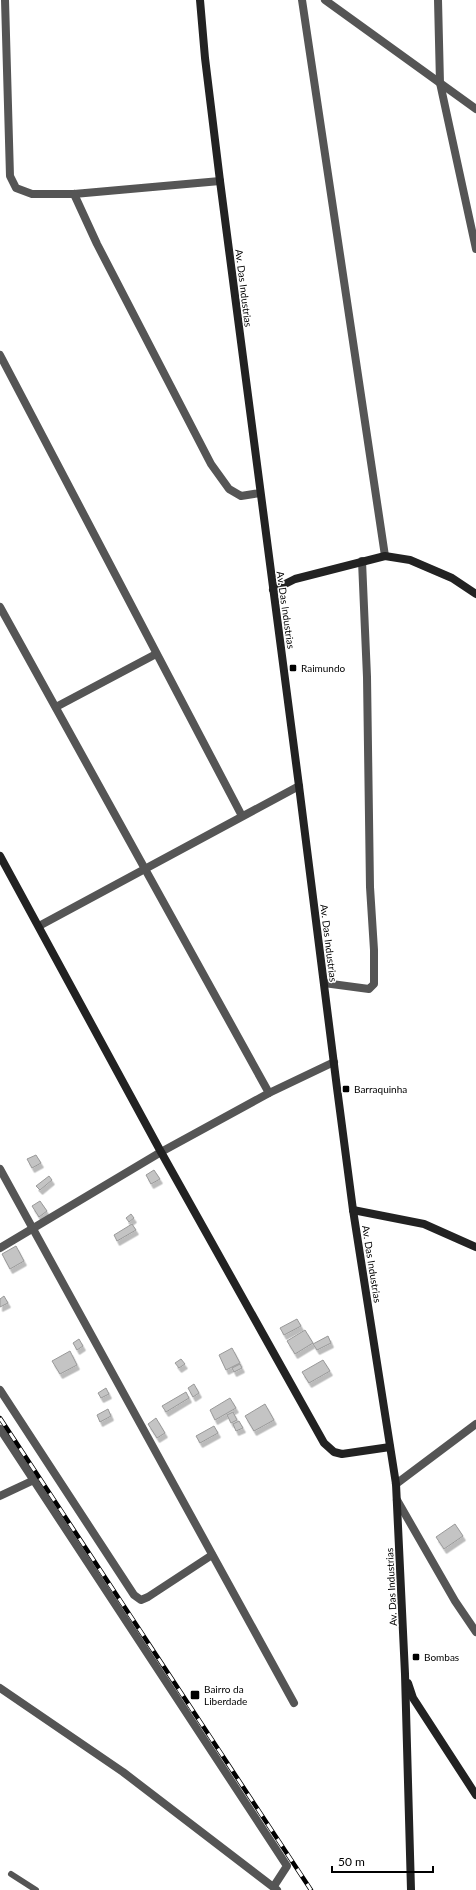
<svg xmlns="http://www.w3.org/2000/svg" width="476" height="1890" font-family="Lato,sans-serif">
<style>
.building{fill:#c4c4c4;stroke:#999;filter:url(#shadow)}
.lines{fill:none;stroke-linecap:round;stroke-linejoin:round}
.lane{stroke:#555;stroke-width:6}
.street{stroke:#555;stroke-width:8}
.secondary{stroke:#222;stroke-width:8}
.rail-casing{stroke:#000;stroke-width:4.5}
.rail{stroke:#fff;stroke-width:3;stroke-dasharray:9;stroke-linecap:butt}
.poi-dot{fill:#000;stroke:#fff;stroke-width:1.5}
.labels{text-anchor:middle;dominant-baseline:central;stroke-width:3;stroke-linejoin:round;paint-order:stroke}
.street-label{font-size:10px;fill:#000;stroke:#fff}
.poi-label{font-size:10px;fill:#000;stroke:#fff;text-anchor:start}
</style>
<defs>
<filter id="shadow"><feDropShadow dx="2.5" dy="4.5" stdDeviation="0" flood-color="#0004"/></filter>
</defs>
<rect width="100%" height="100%" fill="#fff"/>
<g class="building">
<polygon points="36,1155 41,1163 32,1168 27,1159"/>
<polygon points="154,1170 160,1179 151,1184 146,1175"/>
<polygon points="49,1176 52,1180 40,1190 36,1186"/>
<polygon points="40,1201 47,1211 39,1217 32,1206"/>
<polygon points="131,1214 134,1218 129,1222 126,1218"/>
<polygon points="132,1224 136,1230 117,1241 114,1235"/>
<polygon points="16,1246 24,1261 10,1269 2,1254"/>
<polygon points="4,1296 8,1303 0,1307 0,1299"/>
<polygon points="297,1319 301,1326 284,1335 280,1328"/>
<polygon points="305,1330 313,1343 295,1354 287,1341"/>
<polygon points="328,1336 331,1343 317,1350 313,1344"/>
<polygon points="79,1339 83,1346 77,1350 73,1343"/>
<polygon points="232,1348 240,1363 226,1370 219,1355"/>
<polygon points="70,1351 77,1365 60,1374 52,1361"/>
<polygon points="181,1359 185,1364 179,1368 175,1363"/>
<polygon points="323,1360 330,1371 309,1383 302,1372"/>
<polygon points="240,1364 242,1368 234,1372 232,1368"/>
<polygon points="194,1384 199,1393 193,1397 188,1388"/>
<polygon points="106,1388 109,1394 101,1398 98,1393"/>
<polygon points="186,1392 189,1398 166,1412 162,1406"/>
<polygon points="230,1398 236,1408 215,1420 210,1410"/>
<polygon points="265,1404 274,1420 254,1431 245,1416"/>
<polygon points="108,1409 111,1416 100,1422 97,1415"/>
<polygon points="233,1412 237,1420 231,1423 227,1415"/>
<polygon points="156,1418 165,1433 157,1438 148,1424"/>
<polygon points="239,1421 243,1428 236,1431 233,1424"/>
<polygon points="214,1426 218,1433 200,1443 196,1436"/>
<polygon points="455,1524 463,1536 444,1549 436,1537"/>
</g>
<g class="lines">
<polyline class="lane" points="11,1874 36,1890"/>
<g class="street">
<polyline points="5,0 10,176 16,188 32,194 74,194 220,181"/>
<polyline points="302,0 385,556"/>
<polyline points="325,0 476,109"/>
<polyline points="438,0 440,83 476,249"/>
<polyline points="74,194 97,244 211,464 229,489 241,496 260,493"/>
<polyline points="0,355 242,816"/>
<polyline points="0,607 269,1093"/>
<polyline points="56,707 156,654"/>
<polyline points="39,926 299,786"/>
<polyline points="324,983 369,989 374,984 374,950 370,887 367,677 362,561"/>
<polyline points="0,1169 294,1703"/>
<polyline points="0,1248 161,1152 269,1093 334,1062"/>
<polyline points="0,1390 134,1595 141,1600 148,1597 212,1555"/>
<polyline points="0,1429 287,1866 274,1886"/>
<polyline points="396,1484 476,1424"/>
<polyline points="0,1496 34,1480"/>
<polyline points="397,1500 455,1601 476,1632"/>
<polyline points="0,1688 123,1772 277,1890"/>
</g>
<g class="secondary">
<polyline points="200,0 205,58 220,181 299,786 337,1088 353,1210 396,1484 405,1674 411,1890"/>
<polyline points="273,590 295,579 385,556 410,560 452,578 476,594"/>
<polyline points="0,856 161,1152 324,1443 334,1452 342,1454 390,1447"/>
<polyline points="353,1210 424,1224 476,1247"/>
<polyline points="408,1683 413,1698 476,1795"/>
</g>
<g class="rail-casing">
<polyline id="rail" points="0,1418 311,1890"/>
</g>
<use href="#rail" class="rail"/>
</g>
<g class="poi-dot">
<rect x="289" y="664" width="8" height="8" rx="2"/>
<rect x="342" y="1085" width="8" height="8" rx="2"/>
<rect x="412" y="1653" width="8" height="8" rx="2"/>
<rect x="190" y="1690" width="10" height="10" rx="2"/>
</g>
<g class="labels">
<g class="street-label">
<text transform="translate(244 288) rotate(83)">Av. Das Industrias</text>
<text transform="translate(286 610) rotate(82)">Av. Das Industrias</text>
<text transform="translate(329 943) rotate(83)">Av. Das Industrias</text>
<text transform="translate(372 1264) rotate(81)">Av. Das Industrias</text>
<text transform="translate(391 1587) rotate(-93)">Av. Das Industrias</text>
</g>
<g class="poi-label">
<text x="301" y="668">Raimundo</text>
<text x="354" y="1089">Barraquinha</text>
<text x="424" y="1657">Bombas</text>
<text x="204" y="1689">Bairro da<tspan x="204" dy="12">Liberdade</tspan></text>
</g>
</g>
<path d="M332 1866v6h101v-6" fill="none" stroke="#000000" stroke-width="2"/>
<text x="338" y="1866" font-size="12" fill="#000000" stroke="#ffffff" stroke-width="3" paint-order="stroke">50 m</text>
</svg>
